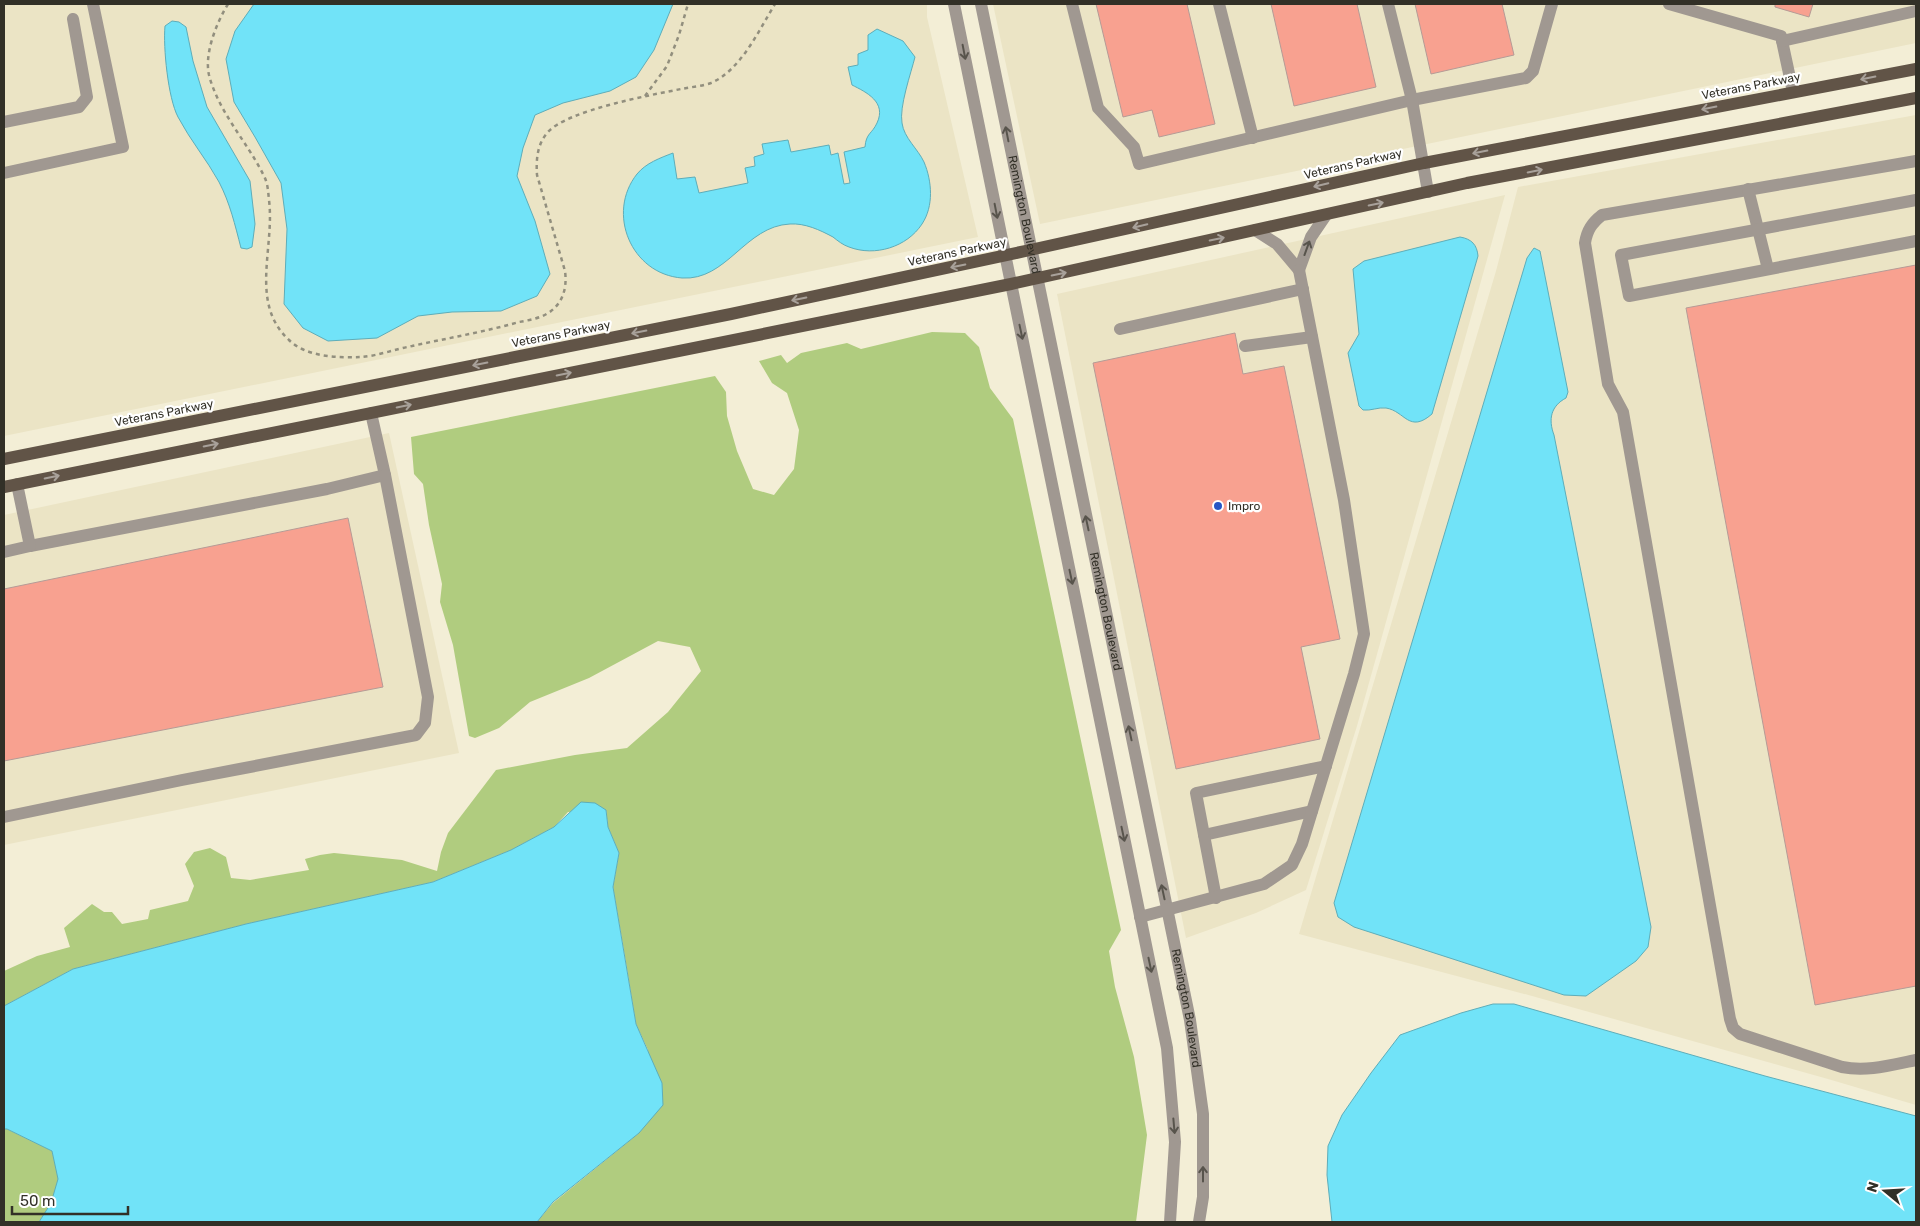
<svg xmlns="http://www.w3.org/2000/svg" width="1920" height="1226" font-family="Rubik,sans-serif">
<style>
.built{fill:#ebe4c5}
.green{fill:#b0cc7f}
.water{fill:#71e3f8;stroke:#5eadb9}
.building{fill:#f8a190;stroke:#b59b96}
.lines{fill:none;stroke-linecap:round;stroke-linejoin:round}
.path{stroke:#928f7e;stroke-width:2.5;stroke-dasharray:4 4;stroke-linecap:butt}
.minor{stroke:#a09891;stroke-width:12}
.major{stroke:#615447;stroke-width:12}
.oneway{stroke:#58544c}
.oneway2{stroke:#a8a19a}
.poi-dot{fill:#2756c4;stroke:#fff;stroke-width:2}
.labels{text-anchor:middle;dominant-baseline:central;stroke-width:4.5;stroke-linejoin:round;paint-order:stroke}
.street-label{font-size:12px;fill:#323027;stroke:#fff}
.poi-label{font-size:12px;fill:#323027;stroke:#fff;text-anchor:start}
</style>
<rect width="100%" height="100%" fill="#f3eed6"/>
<g class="built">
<polygon points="4,4 927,4 927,17 978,237 4,436"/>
<polygon points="993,4 1916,4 1916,43 1040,224"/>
<polygon points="1916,115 1916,1105 1828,1079 1532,996 1299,934 1496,271 1518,187"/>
<polygon points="1505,195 1357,726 1306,890 1256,913 1186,938 1057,294"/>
<polygon points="389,433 459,753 4,845 4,515"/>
</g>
<g class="green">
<polygon points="932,332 965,333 979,347 990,388 1013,419 1121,930 1109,951 1115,987 1134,1057 1147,1135 1136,1222 537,1222 553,1203 639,1133 648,1050 636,1024 625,957 613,887 619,853 608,827 606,810 568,812 554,827 511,850 433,882 246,924 73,969 4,1006 4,971 37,956 70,947 64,928 92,904 104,912 112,912 122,924 148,919 150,910 188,901 194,886 185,864 194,852 210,848 226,857 231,878 250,880 309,870 305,859 320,855 334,853 402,860 437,871 441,852 448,833 496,770 575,755 627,748 668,712 701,671 690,647 658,641 589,678 530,702 499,728 475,738 469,736 453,645 440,602 442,584 429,525 423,484 414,474 411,437 715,376 726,392 727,416 737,451 753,489 774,495 794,469 799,430 787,393 772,383 759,361 781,355 787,363 801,353 847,343 861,349"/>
<polygon points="4,1129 7,1129 52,1151 59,1179 51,1203 39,1222 4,1222"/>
</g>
<g class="water">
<polygon points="254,4 673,4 654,50 636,77 610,91 563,103 535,115 523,148 517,176 535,221 550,274 537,296 501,311 452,312 418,316 377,338 328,341 303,328 284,304 287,229 281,183 255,137 234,102 226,59 235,31"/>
<path d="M172 21 179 22 186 27 193 61 207 107 250 181 255 224 252 247 247 249 241 248C235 225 230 203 219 182 207 160 190 140 178 117 168 98 163 47 165 26Z"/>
<path d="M877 29 903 41 915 57C911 73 899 107 902 123 904 138 918 149 924 162 932 181 934 206 922 224 907 247 875 257 849 247 843 245 838 241 833 237 820 230 805 223 790 224 745 226 727 281 682 278 631 274 606 213 637 174 646 163 660 158 673 153L677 179 695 177 699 193 748 183 745 168 755 166 754 157 764 154 762 144 788 140 791 152 829 145 831 155 838 153 844 184 850 183 844 152 865 147C866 133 872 134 877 123 887 102 866 92 852 85L848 67 858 65V54L868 50V35Z"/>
<path d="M1460 237C1472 239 1477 245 1478 256L1432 414C1409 434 1405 411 1386 408 1378 407 1371 411 1363 410L1359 406 1348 353 1359 334 1353 269 1364 261Z"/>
<path d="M1534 248 1540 251 1568 392 1566 398C1551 406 1548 419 1554 435L1651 927 1648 947 1636 961 1586 996 1564 995 1354 927 1338 917 1334 903 1527 258Z"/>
<polygon points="581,802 595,803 606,810 608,827 619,853 613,887 636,1024 662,1083 663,1105 639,1133 553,1202 537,1222 39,1222 51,1203 58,1179 52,1151 7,1129 4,1129 4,1006 73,969 246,924 433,882 511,850 554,827"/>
<polygon points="1493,1004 1514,1004 1765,1076 1916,1116 1916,1222 1332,1222 1327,1175 1328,1146 1342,1115 1371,1073 1400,1035 1461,1013"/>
</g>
<g class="building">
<polygon points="1096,4 1187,4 1215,124 1159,137 1152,110 1123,117"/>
<polygon points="1271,4 1357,4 1376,87 1294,106"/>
<polygon points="1415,4 1502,4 1514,55 1431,74"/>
<polygon points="1775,4 1813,4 1809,17 1775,7"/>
<polygon points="1916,265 1916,986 1815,1005 1686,308"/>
<polygon points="1235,333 1243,374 1284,366 1340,639 1301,647 1320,739 1176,769 1093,363"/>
<polygon points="348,518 383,687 4,761 4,589"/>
</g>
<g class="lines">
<g class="path">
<path d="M228 4C217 22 204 53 209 75 218 111 247 142 263 174 268 183 268 191 269 200 275 248 249 303 289 340 306 357 338 358 361 357 377 356 396 349 412 346 448 338 484 332 519 322 530 320 542 318 551 311 564 301 567 286 565 271L537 175C536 160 537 144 548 132 568 110 651 95 681 89 691 87 703 86 711 83 741 70 759 30 775 4"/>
<polyline points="645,96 667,66 679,35 688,4"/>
</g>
<g class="minor">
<polyline points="954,4 1167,1048 1175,1142 1170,1222"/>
<path id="s1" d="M981 4 1190 1020 1203 1114V1197L1199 1222"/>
<polyline points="1072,4 1098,108 1134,147 1139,164 1412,100 1526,78 1533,71 1552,4"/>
<polyline points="1219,4 1253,138"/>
<polyline points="1388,4 1412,100 1428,192"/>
<polyline points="1669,4 1781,36 1793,92"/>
<polyline points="1782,41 1916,11"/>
<polyline points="4,122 79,107 87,97 73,19"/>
<path d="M1916 161 1602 215C1592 223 1587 230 1585 243L1608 384 1623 412 1730 1019 1733 1028 1740 1034 1842 1067C1867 1072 1891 1065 1916 1060"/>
<polyline points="4,173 123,147 93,4"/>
<polyline points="1748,189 1768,269"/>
<polyline points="1916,200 1621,255 1629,296 1916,241"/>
<polyline points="1255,230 1277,244 1299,270 1311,237 1326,215"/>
<polyline points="1120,329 1303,289"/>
<polyline points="1245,346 1312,337"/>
<polyline points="30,546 327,489 385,475 371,413"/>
<polyline points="4,552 30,546 17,484"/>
<polyline points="4,817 182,780 416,735 425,723 428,697 385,475"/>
<polyline points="1204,835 1312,811"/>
<polyline points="1216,898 1196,793 1326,766"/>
<polyline points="1140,917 1264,884 1292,865 1302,844 1354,674 1364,634 1344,500 1299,270"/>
</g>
<g class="major">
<polyline points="4,459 731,314 1030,250 1424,163 1916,69"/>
<polyline points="4,487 1011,284 1467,183 1916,98"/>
</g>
</g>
<defs><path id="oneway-shaft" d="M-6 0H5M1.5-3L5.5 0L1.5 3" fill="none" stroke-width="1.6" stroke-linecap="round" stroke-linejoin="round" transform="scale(1.25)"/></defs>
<g class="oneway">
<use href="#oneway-shaft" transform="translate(964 52) rotate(79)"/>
<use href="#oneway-shaft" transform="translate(1007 134) rotate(-101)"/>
<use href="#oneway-shaft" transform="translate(996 211) rotate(79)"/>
<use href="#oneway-shaft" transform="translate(1307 248) rotate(-70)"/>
<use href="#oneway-shaft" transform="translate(1021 332) rotate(78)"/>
<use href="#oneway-shaft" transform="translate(1087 523) rotate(-102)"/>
<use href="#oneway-shaft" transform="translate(1071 577) rotate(78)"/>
<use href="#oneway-shaft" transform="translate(1130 733) rotate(-102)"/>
<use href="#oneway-shaft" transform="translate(1123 834) rotate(78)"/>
<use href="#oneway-shaft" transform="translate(1163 892) rotate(-102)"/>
<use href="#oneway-shaft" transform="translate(1150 965) rotate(78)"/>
<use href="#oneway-shaft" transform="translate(1174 1126) rotate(85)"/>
<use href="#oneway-shaft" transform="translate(1203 1174) rotate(-90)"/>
</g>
<g class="oneway2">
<use href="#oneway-shaft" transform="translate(1868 78) rotate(169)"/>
<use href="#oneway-shaft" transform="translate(1709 108) rotate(169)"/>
<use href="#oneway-shaft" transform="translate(1480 152) rotate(169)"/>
<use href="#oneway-shaft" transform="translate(1535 171) rotate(-11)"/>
<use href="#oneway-shaft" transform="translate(1321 185) rotate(167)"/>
<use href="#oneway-shaft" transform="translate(1376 204) rotate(-12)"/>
<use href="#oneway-shaft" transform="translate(1140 226) rotate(167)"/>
<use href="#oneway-shaft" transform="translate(1217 239) rotate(-12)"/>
<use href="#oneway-shaft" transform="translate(958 266) rotate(168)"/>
<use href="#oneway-shaft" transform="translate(1059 274) rotate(-12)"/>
<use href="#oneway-shaft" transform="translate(799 299) rotate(168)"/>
<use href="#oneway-shaft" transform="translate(639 332) rotate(169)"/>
<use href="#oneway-shaft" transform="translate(480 364) rotate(169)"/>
<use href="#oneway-shaft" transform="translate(564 374) rotate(-11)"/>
<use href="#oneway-shaft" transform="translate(404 406) rotate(-11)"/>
<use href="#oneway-shaft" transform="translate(211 445) rotate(-11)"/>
<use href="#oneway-shaft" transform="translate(52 477) rotate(-12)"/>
</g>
<circle class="poi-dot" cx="1218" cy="506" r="5"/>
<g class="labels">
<g class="street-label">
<text transform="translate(1751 86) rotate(-11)">Veterans Parkway</text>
<text transform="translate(1353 164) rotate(-13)">Veterans Parkway</text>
<text stroke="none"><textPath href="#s1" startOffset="215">Remington Boulevard</textPath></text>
<text transform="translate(957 252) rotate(-12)">Veterans Parkway</text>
<text transform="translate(561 334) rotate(-11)">Veterans Parkway</text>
<text transform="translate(164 413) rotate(-11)">Veterans Parkway</text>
<text stroke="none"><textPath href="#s1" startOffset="620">Remington Boulevard</textPath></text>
<text stroke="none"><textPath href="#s1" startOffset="1025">Remington Boulevard</textPath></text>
</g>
<g class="poi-label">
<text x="1228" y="506">Impro</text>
</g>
</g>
<rect width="1920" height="1226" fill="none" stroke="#323027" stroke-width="10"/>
<g transform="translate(1885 1191) rotate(288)" stroke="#ffffff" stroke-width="4" paint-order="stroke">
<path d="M0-4L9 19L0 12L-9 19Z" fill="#323027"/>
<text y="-8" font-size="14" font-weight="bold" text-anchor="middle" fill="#323027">N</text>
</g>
<path d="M12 1206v8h116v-8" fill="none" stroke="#323027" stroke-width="2.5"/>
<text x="20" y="1206" font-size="15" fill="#323027" stroke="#ffffff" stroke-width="4" paint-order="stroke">50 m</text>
</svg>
